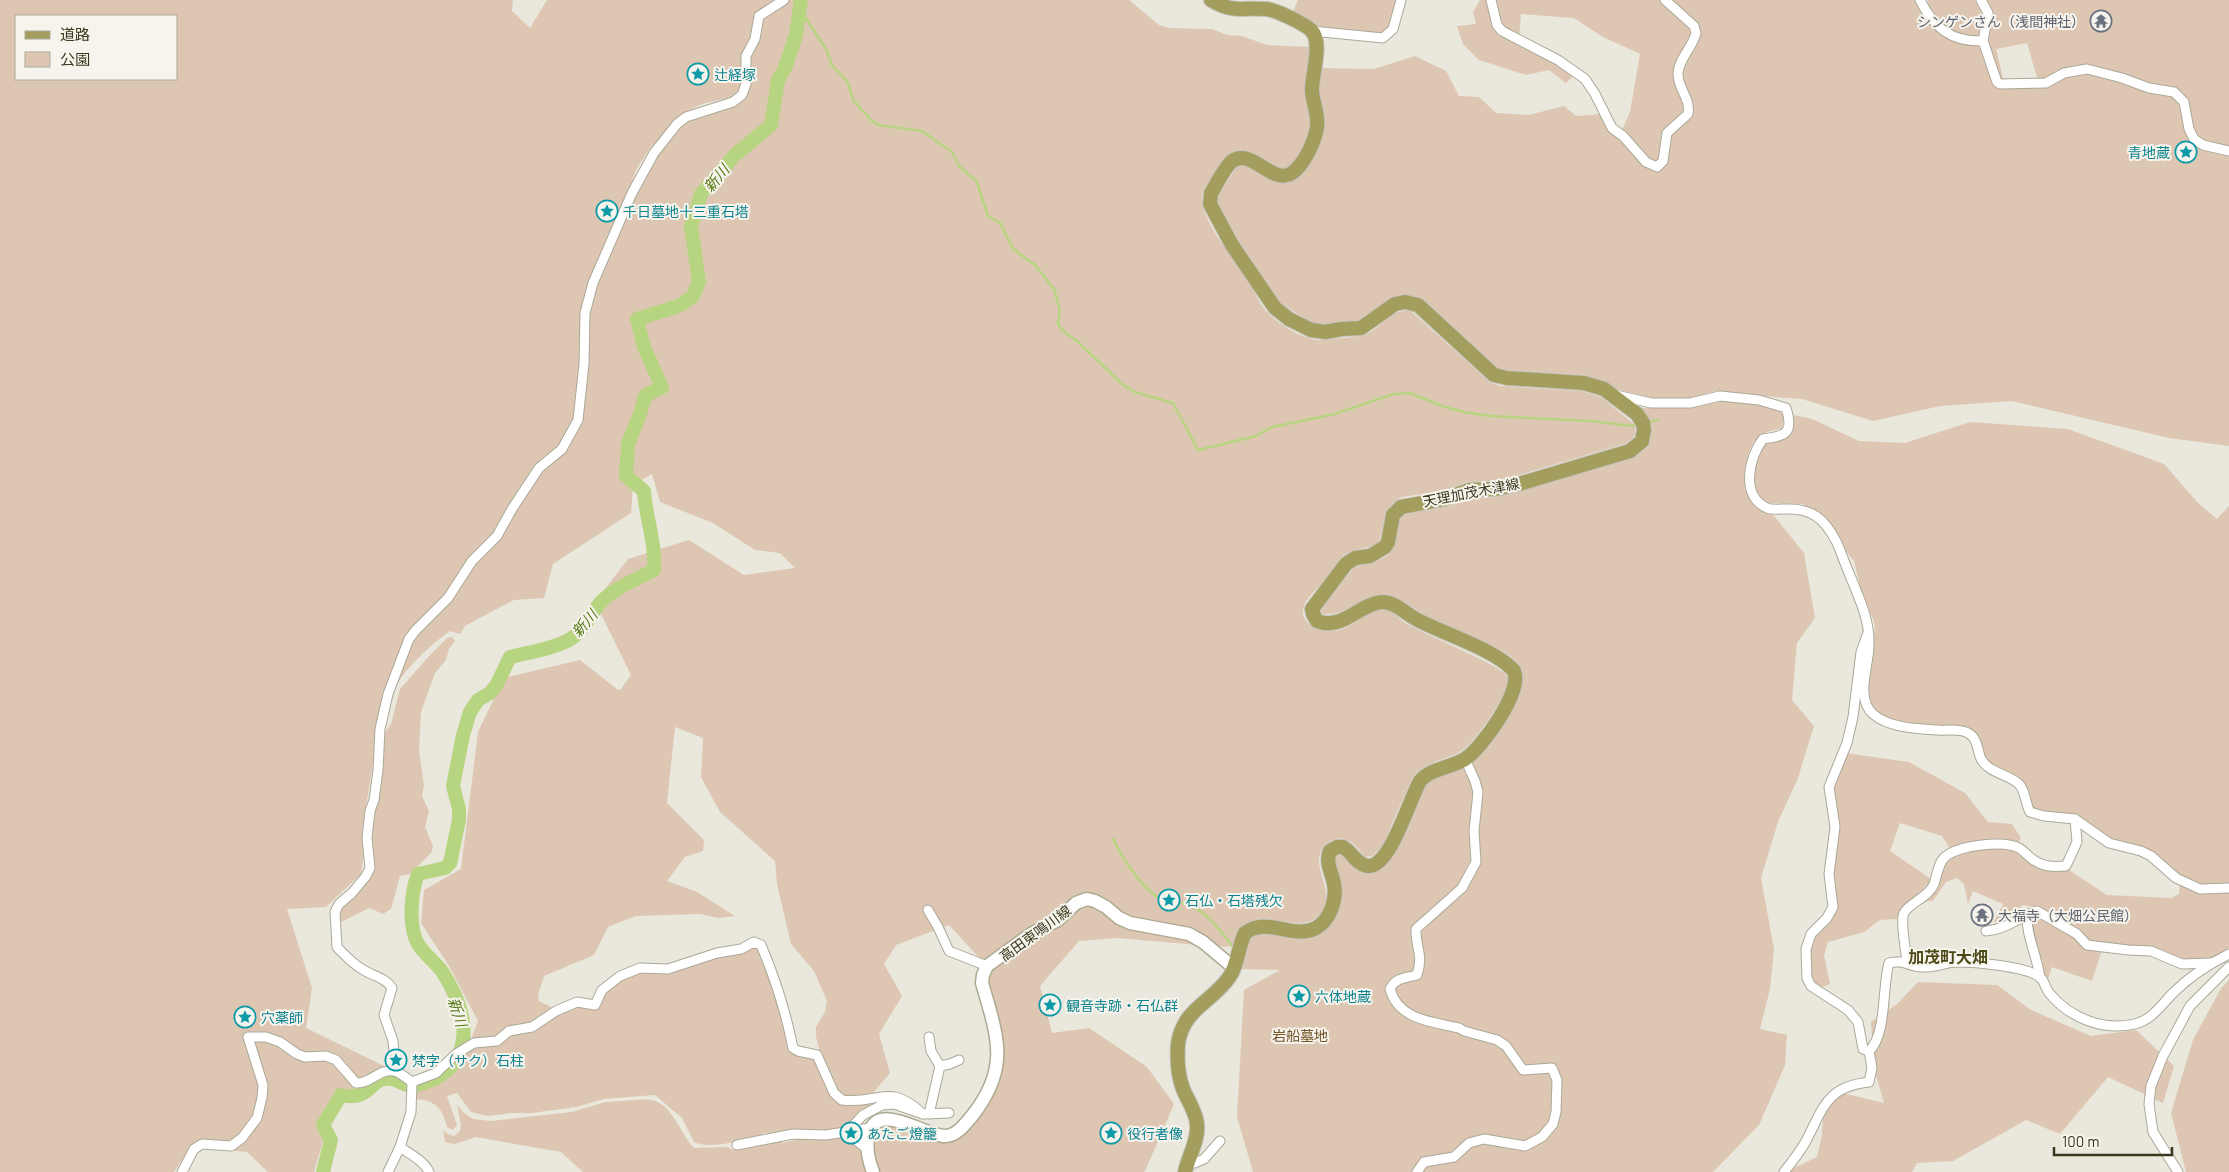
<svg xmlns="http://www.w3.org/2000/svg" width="2229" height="1172" font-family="Barlow,'Noto Sans JP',sans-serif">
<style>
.green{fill:#ddc7b3;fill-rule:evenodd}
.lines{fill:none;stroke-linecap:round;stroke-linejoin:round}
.stream{stroke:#b7d480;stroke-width:2.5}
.river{stroke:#b7d480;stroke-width:14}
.street-casing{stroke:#aba898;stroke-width:11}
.secondary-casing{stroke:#adaa92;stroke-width:15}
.primary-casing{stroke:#c4c3bc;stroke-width:16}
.street{stroke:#fff;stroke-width:9}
.secondary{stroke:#fff;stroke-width:12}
.primary{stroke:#a39e5e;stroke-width:14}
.labels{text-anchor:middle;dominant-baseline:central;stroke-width:4;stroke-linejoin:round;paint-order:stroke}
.worship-label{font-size:14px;fill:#5b616d;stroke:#f7f4ed;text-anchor:end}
.culture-label{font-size:14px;fill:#0d838f;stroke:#f7f4ed;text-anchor:start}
.street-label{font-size:14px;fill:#3a381e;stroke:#f7f4ed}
.park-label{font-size:14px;fill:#735226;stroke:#f7f4ed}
.water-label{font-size:15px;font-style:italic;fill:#557915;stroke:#f7f4ed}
.quarter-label{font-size:16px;font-weight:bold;fill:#4d4a19;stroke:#f7f4ed}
</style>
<rect width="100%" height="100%" fill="#eae7dd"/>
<g class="green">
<path d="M0 0H513L512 11 530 28 547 0H774L760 10 757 15 743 81 739 90 731 97 702 104 689 110 677 120 650 148 636 170 621 214 591 277 583 299V348L576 420 557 452 525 481 512 500 491 539 434 607 412 627 406 641 379 726 362 831 364 853 361 874 326 907 287 909 312 988 306 1028 384 1066 360 1096 338 1091 314 1172H268L247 1152 190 1147 174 1172H0ZM16 16H176V79H16Z"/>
<path d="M785 0H1129L1159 25 1169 28 1212 29 1227 35 1242 36 1267 45 1311 47C1312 76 1320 159 1284 171L1227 160C1219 170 1203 184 1202 197 1200 220 1239 266 1251 286 1257 296 1261 307 1270 315 1282 326 1301 338 1317 340 1321 341 1362 336 1365 335 1382 327 1391 308 1411 311L1491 383 1501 386 1582 391 1601 397 1635 425V435L1627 443 1516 476 1495 481 1467 482 1442 491 1402 497 1393 503 1386 512 1379 542C1368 550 1355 547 1344 555 1336 562 1332 572 1326 580 1318 588 1308 595 1304 606 1298 624 1320 632 1334 631 1352 630 1367 608 1386 610 1393 611 1399 619 1405 623 1435 639 1467 651 1497 668L1505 673 1508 680C1506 697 1474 745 1458 753 1443 760 1425 763 1413 776L1383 844 1373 856 1365 857C1360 851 1355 844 1349 841 1335 833 1320 845 1319 859 1318 878 1339 902 1314 919 1297 931 1270 911 1244 924L1236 941 1229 947 1215 946 1131 919 1096 896 1055 916 984 963 949 925 896 945 884 964 902 996 879 1034 890 1073 873 1093 847 1097 838 1093 824 1068 816 1037V1027L825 1012 827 1001 814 971 791 944 777 884 775 861 720 812 701 777 703 738 675 727 667 803 704 840 703 851 685 857 667 881 697 892 735 916 718 918 700 914 636 916 608 927 594 955 544 976 538 995 539 1001 553 1008 533 1023 510 1028 490 1039 470 1042 478 1021 449 966 421 923 424 890 461 869 478 732 504 678 580 660 618 690 621 689 631 675 595 602 628 559 689 540 744 575 795 568 780 553 755 550 713 523 660 502 652 474 633 485 631 513 553 564 544 598 514 600 465 626 460 634 450 631C433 643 401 671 395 690 390 703 389 715 383 727L392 685 410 643 459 583 487 553 540 472 561 455 572 438 586 313 635 184 680 124 728 104 743 92 748 57 761 17Z"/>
<polygon points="1298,0 1398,0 1391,28 1385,35 1316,27 1292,14"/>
<polygon points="1480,0 1489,0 1492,20 1576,74 1566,83 1549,70 1526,75 1479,60 1463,44 1457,26 1476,24 1473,12"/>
<polygon points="1494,0 1663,0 1694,31 1678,64 1686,104 1685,113 1668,128 1661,160 1653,163 1621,132 1630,112 1640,54 1603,37 1574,18 1521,14 1519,39 1499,24"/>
<polygon points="1668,0 1915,0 1921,13 1929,21 1981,44 1995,84 2017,86 2079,70 2179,97 2189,134 2229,153 2229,446 2169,438 2012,401 1940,406 1873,421 1802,399 1735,394 1717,391 1707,393 1698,398 1661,400 1617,389 1607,383 1585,375 1501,370 1492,364 1422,299 1405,295 1393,297 1359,320 1324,325 1313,323 1280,303 1239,241 1218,203 1218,196 1240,162 1294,177 1318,104 1318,68 1374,69 1415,56 1446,71 1459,96 1479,97 1496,113 1529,115 1564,106 1576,116 1602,114 1657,170 1668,138 1687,120 1680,74 1698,36"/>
<polygon points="1928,0 2229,0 2229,149 2203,143 2196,137 2186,101 2149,85 2098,68 2038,81 2027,43 1996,49 2004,82 2001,82 1977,38 1951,33 1928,9"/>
<path d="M1723 401 1770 406 1777 408 1784 416 1782 428 1767 432 1754 441 1749 451 1744 474 1745 490 1755 504 1771 512 1804 553 1815 618 1797 643 1792 700 1814 726 1798 778 1778 822 1761 878 1774 949 1770 989 1760 1029 1787 1035 1785 1065 1759 1125 1713 1172H1253L1237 1117 1244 990 1280 970 1238 969 1251 938C1269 927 1292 943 1311 938 1334 931 1346 904 1341 881 1339 873 1333 864 1336 856L1341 854C1347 861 1353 869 1362 872 1394 883 1416 808 1426 785 1438 774 1457 773 1470 764 1489 752 1533 690 1521 668 1511 651 1484 642 1467 635 1455 630 1443 625 1432 619 1420 613 1398 595 1386 595 1362 594 1346 617 1322 614L1320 611C1324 605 1351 569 1356 567 1368 560 1380 564 1391 552 1400 541 1394 523 1405 513L1446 506 1471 498 1497 497 1521 491 1632 458C1655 448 1656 425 1642 408H1682Z"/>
<polygon points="1794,415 1812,419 1859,441 1905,443 1970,422 2068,429 2164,464 2197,502 2217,519 2229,506 2229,885 2206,885 2178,875 2143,848 2109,838 2071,815 2036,810 2031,807 2017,778 1986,760 1971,730 1964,726 1926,727 1893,720 1878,714 1866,697 1875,627 1873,619 1861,591 1854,561 1846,551 1838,535 1819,513 1803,504 1770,503 1760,498 1753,487 1758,453 1765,443 1784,438 1791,432 1794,427"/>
<polygon points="452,637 455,641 449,649 446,660 435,673 421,712 419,751 424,785 422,796 429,811 425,827 433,846 431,853 410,874 400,876 391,909 383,914 369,908 339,923 337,911 368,879 382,737 391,724 400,689 431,654 447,638"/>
<path d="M1845 753 1909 762 1965 793 1988 822 2012 824 2021 838 2018 843C1998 833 1970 842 1951 850L1942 836 1900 823 1890 851 1931 879C1923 892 1901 905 1897 919L1880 920 1864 932 1828 942 1824 955 1830 984 1819 988C1807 981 1806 947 1813 936 1819 926 1829 918 1836 909V896L1833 882 1834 782Z"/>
<path d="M1997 846 2017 850 2035 866 2046 868 2063 866 2107 895 2171 898 2179 894 2180 882 2229 891V948L2210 959 2190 960 2128 946 2090 942 2041 908 2022 905C2015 918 2009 923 1994 922L2003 904 1973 891 1968 904 1964 884 1957 878 1946 882 1933 901 1920 902 1946 860 1966 850Z"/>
<path d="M1087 905 1188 939 1198 945 1118 938 1079 941 1040 986 1052 1033 1089 1028 1147 1067 1174 1104 1146 1169 1144 1172H878C872 1154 870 1141 881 1125L892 1124 934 1139 972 1125 990 1102 1002 1074 1003 1057 1001 1039 988 983 991 970 1079 908Z"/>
<polygon points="2034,912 2102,950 2092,981 2052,967 2046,985 2028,917"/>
<path d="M754 945C770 956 786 1030 792 1051L813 1058 835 1099 891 1101 844 1128 815 1132 763 1133 760 1136C743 1140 710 1150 694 1142L682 1118 655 1095 604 1099 576 1107 532 1113H511L487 1116 471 1112 457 1093 447 1096 457 1125 453 1130 447 1127C444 1115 440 1105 427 1101 423 1099 419 1100 415 1099V1084L473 1046 511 1034 578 1004 593 1009 600 1006 604 992 635 971 670 970Z"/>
<polygon points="2229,980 2229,1172 2186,1172 2171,1113 2193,1040 2220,990"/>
<polygon points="1918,982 1997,985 2031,1010 2091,1036 2136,1030 2174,1066 2163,1103 2108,1077 2060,1134 2026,1120 1953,1161 1917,1163 1912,1172 1790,1172 1796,1167 1817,1157 1822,1135 1823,1112 1838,1092 1884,1103 1875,1072 1871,1022 1897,1004"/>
<path d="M635 1100C640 1100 646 1099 651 1100 671 1102 682 1136 694 1148L728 1147 733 1150 738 1147 783 1138 782 1143 808 1137 843 1133 860 1146 866 1172H583L561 1152 476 1137 455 1144 445 1142 443 1130 448 1134 454 1136 460 1131 461 1125 457 1105 464 1113 473 1119 491 1121 572 1112 605 1102Z"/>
</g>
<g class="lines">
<g class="stream">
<polyline points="800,9 826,49 832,65 847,81 854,101 871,120 878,125 922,131 952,152 959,166 977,182 988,216 1000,223 1013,249 1034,264 1054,289 1060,310 1058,324 1064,332 1077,341 1122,384 1135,392 1173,403 1198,450 1256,436 1272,427 1335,414 1393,394 1410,393 1442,406 1464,412 1490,416 1591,421 1631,426 1640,424"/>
<polyline points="1647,422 1658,420"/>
<path d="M1113 839C1122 857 1146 896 1167 902 1171 904 1177 902 1182 903 1205 908 1219 929 1233 947"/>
</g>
<path class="river" d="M323 1172 331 1140 323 1125 341 1095C373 1102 368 1076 392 1079 401 1081 407 1088 417 1085 465 1073 473 1034 454 993 450 985 446 977 441 970 434 961 424 954 418 944 408 927 411 892 418 874L445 868 450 863 459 820V809L453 786 463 735 470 712 478 700 490 693 497 684 510 657C530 652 550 650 569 640 584 632 590 614 601 602 615 587 636 580 654 570 656 543 646 519 644 491L626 476 628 444 640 414 645 396 662 387 644 347 637 319 679 306 693 296 699 282 691 226 701 194 735 155 771 125 778 80 785 68 796 35 801 0"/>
<g class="street-casing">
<g id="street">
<path d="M1491 0 1497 25 1502 31 1558 60 1585 79 1595 94 1612 128 1623 136 1646 162 1657 167 1663 161 1667 133 1688 114C1691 98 1677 88 1678 73 1679 58 1693 47 1696 33L1694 26 1665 0"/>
<path d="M1920 0C1934 28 1951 42 1983 41L1997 82 2000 84 2046 83 2064 73 2087 69 2122 78 2149 88 2174 92 2184 102 2189 129 2194 139 2203 145 2229 151"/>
<polyline points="1981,0 1988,13 1983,41"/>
<polyline points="1312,31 1383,38 1393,29 1401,0"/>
<path d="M1616 395 1651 403H1690L1720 396 1759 400 1786 408C1794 433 1786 436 1763 439 1749 457 1740 496 1767 508 1772 510 1780 509 1786 509 1811 508 1824 518 1836 541 1841 551 1844 562 1849 573 1858 596 1870 619 1869 645 1869 666 1855 698 1873 714 1889 728 1918 729 1938 730 1948 731 1959 728 1968 733 1978 738 1977 750 1981 759 1989 773 2008 774 2019 784 2026 792 2025 803 2030 812L2044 816 2075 819 2109 843 2141 851 2151 856 2176 878 2200 889 2229 888"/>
<polyline points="1867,635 1861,652 1853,717 1847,743 1829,787 1835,827 1829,874 1833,907 1827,918 1811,934 1806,949 1807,978 1811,986 1848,1010 1858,1022 1863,1049 1869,1051"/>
<polyline points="928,910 938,927 949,951 987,966"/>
<path d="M2027 914C2026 936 2037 955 2040 978"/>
<path d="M1986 931C2005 930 2019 917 2037 911L2077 934 2087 945 2128 950 2151 951 2182 964 2211 963"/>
<path d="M1907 962C1906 951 1900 921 1904 913 1909 903 1929 897 1934 884 1937 876 1938 863 1945 857 1959 845 2004 840 2019 848 2023 850 2027 855 2031 858 2042 867 2052 867 2066 866L2077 842 2075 819"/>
<polyline points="929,1037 931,1051 940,1066"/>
<path d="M1869 1051C1887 1035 1882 986 1889 963 1906 959 1908 967 1922 967 1932 968 1944 963 1955 962 1973 962 2028 966 2041 978 2045 982 2046 990 2050 994 2071 1019 2104 1031 2135 1024 2152 1020 2162 1004 2173 993 2189 977 2209 964 2229 954"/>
<path d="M396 1071 393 1041 384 1015 392 988C385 977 372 976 362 969 353 964 345 955 337 947L335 912 339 904 352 893 366 876 370 868 367 838 370 811 374 800 378 770 380 729 388 694 409 639 415 631 448 598 472 561 497 536 512 509 539 468 562 449 578 420 584 364 585 313 593 283 632 193 654 153 677 124 686 117 733 102 742 95 746 84V56L755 39 759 16 784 0"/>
<polyline points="929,1114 940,1066 950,1064 959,1060"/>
<polyline points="737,1145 793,1134 826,1135 870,1128"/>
<path d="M400 1147C410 1154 424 1161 429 1172"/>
<polyline points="867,1149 850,1135 849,1130 863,1115 882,1105 894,1104 923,1114 949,1113"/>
<polyline points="1187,1160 1195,1163 1204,1159 1220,1141"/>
<path d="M182 1172 194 1149 202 1144 231 1146 242 1138 257 1118 262 1098 263 1085 248 1037H266L280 1042 297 1054 305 1057 326 1056 336 1060 356 1083C370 1084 380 1068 394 1071 400 1072 407 1079 412 1082L436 1073 456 1054 474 1043 497 1041 509 1031 532 1027 556 1011 577 1002 595 1005 602 990 620 976 640 968 668 969 717 953 741 949 754 942 761 945C775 978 786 1013 793 1048L798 1051 817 1055 834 1093 842 1100C880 1105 887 1081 923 1114"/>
<polyline points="388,1172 400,1147 411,1112 412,1082"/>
<path d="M1417 1172 1424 1162 1454 1157 1469 1143 1484 1139 1525 1146 1542 1137 1553 1124 1556 1112 1557 1080 1552 1068 1523 1070 1506 1046 1497 1040 1464 1031 1459 1028C1433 1022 1398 1020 1390 989 1396 977 1406 978 1417 975 1424 954 1415 947 1416 929L1462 888 1476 862 1474 831 1478 792 1475 781 1465 759"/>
<path d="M1784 1172C1792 1162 1800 1152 1806 1141 1824 1107 1826 1087 1869 1082L1872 1068 1869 1051"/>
<polyline points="2178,1172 2153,1132 2149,1104 2151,1086 2163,1056 2190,1006 2229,967"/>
</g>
</g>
<g class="secondary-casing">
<path id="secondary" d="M873 1172C868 1159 865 1144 870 1131 880 1102 925 1136 945 1136 957 1136 965 1124 972 1116 1010 1068 998 1038 982 983L983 975 987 966 1031 934 1058 920 1076 903 1087 899 1095 901 1106 907 1119 918 1130 923 1189 934 1203 942 1234 968"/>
</g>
<g class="primary-casing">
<path id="primary" d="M1185 1172C1188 1157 1199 1140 1197 1124 1196 1112 1188 1101 1183 1089 1178 1076 1177 1058 1178 1044 1183 1008 1213 1002 1230 976 1238 964 1238 947 1245 933 1267 916 1293 940 1316 928 1330 920 1337 900 1334 884 1332 872 1325 863 1330 851L1337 847H1343C1352 852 1356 864 1367 866 1390 869 1410 798 1420 781 1431 768 1451 768 1465 759 1482 748 1523 691 1514 671 1497 650 1441 633 1416 619 1405 613 1395 602 1382 602 1359 604 1342 631 1317 621L1313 614 1312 609 1346 564 1355 558 1370 556 1385 547 1388 542 1393 515 1401 507 1444 499 1469 490 1496 489 1519 484 1630 451 1642 441 1644 430 1643 423 1637 414 1604 389 1584 383 1507 378 1494 375 1418 305 1405 302 1395 304 1361 328 1342 329 1325 332 1311 330 1289 319 1275 308 1232 245 1210 204 1211 193C1217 184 1224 168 1232 161 1252 147 1272 186 1292 173 1304 165 1315 141 1317 127 1319 114 1312 102 1312 89 1312 75 1323 41 1311 30 1303 23 1276 10 1266 9 1242 7 1235 14 1211 0"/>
</g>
<use href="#street" class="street"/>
<use href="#secondary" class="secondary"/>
<use href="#primary" class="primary"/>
</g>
<defs>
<g id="temple-ring" transform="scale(1.125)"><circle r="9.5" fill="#f7f4ed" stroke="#6b7280" stroke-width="1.5"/><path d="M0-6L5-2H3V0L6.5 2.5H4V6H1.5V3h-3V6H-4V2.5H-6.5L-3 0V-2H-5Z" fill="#6b7280"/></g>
<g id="sight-ring" transform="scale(1.125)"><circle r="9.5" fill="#f7f4ed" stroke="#0f9aa8" stroke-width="1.5"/><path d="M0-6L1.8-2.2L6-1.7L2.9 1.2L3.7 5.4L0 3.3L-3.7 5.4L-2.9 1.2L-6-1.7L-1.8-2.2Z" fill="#0f9aa8"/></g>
</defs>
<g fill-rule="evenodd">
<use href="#temple-ring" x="2101" y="21"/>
<use href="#sight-ring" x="698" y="74"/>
<use href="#sight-ring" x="2186" y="152"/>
<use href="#sight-ring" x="607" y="211"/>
<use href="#sight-ring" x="1169" y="900"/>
<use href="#temple-ring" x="1982" y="915"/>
<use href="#sight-ring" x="1299" y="996"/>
<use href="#sight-ring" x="1050" y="1005"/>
<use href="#sight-ring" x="245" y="1017"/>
<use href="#sight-ring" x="396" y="1060"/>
<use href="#sight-ring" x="851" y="1133"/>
<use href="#sight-ring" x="1111" y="1133"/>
</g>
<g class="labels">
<g class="worship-label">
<text x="2085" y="21">シンゲンさん（浅間神社）</text>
<text x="1998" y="915" text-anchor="start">大福寺（大畑公民館）</text>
</g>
<g class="culture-label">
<text x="714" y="74">辻経塚</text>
<text x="2170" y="152" text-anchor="end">青地蔵</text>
<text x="623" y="211">千日墓地十三重石塔</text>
<text x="1185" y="900">石仏・石塔残欠</text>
<text x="1315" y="996">六体地蔵</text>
<text x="1066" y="1005">観音寺跡・石仏群</text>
<text x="261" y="1017">穴薬師</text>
<text x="412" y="1060">梵字（サク）石柱</text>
<text x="867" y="1133">あたご燈籠</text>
<text x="1127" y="1133">役行者像</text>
</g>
<g class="street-label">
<text transform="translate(1471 492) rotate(-11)">天理加茂木津線</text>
<text transform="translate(1035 933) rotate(-36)">高田東鳴川線</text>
</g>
<g class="park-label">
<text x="1300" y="1035">岩船墓地</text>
</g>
<g class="water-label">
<text transform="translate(716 178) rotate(-50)">新川</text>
<text transform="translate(584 623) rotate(-49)">新川</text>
<text transform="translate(458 1012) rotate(72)">新川</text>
</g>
<g class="quarter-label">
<text x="1948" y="956">加茂町大畑</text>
</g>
</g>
<rect x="15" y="15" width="162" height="65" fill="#f7f4ed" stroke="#aba99a"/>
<rect x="25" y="31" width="25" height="8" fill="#a39e5e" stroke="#aba99a"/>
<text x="60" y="40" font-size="15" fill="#3a381e">道路</text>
<rect x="25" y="52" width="25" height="15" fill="#ddc7b3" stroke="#aba99a"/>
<text x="60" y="65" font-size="15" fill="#3a381e">公園</text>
<path d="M2054 1147v8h118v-8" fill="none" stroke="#3a381e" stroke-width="2.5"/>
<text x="2062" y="1147" font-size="15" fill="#3a381e" stroke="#f7f4ed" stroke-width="4" paint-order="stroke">100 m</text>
</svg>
